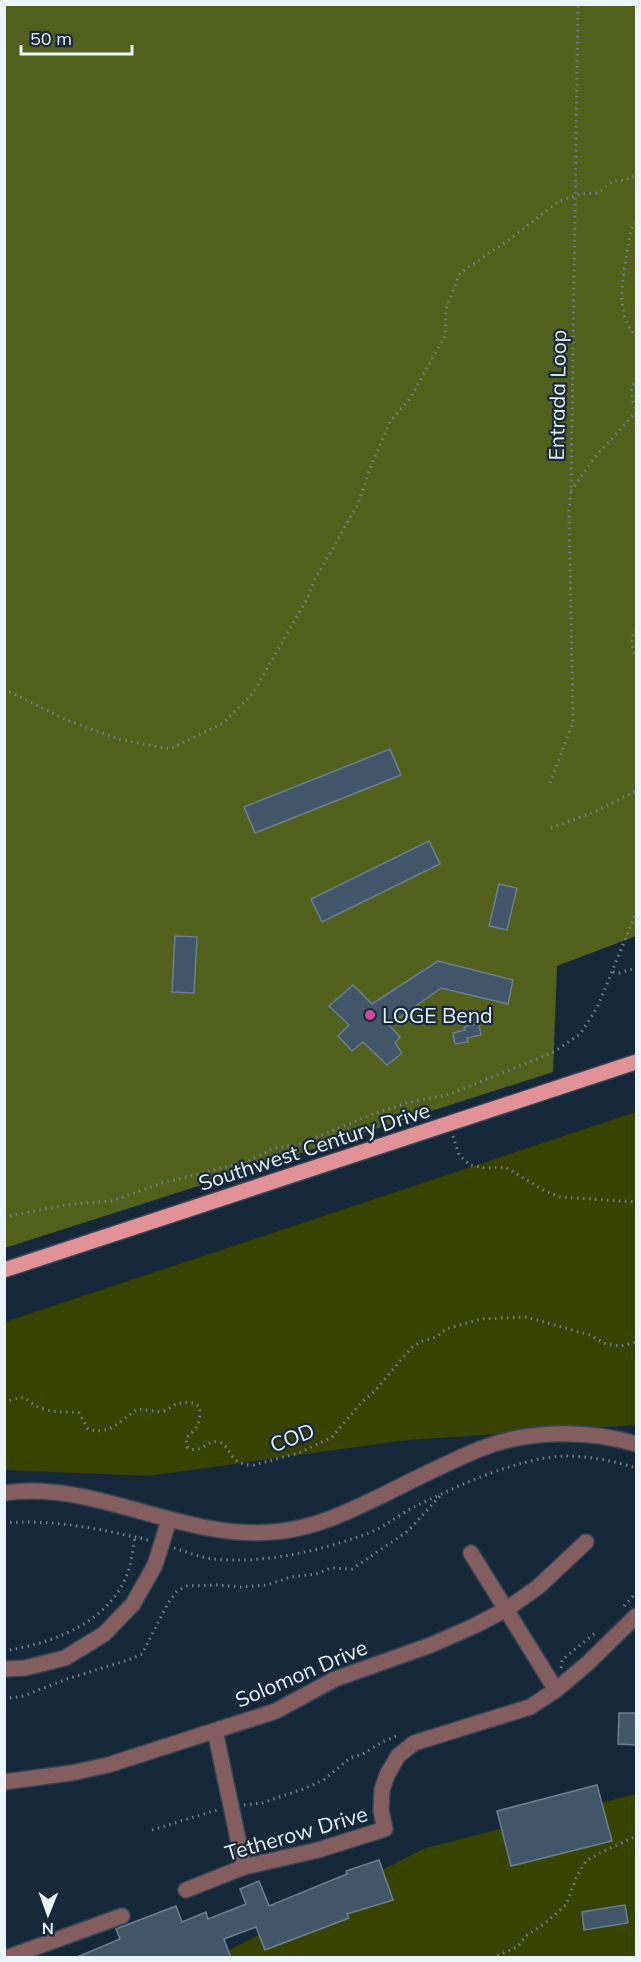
<svg xmlns="http://www.w3.org/2000/svg" width="641" height="1962" font-family="Mulish,sans-serif">
<style>
.green{fill:#384300}
.forest{fill:#52601b}
.building{fill:#415668;stroke:#6a8093;stroke-width:1.5}
.lines{fill:none;stroke-linecap:round;stroke-linejoin:round}
.minor-casing{stroke:#334555;stroke-width:18}
.major-casing{stroke:#334555;stroke-width:18}
.path{stroke:#72818e;stroke-width:3;stroke-dasharray:1.5 4.5;stroke-linecap:butt}
.minor{stroke:#845d5f;stroke-width:15}
.major{stroke:#e29197;stroke-width:15}
.hotel-dot{fill:#d1479c;stroke:#152839;stroke-width:2}
.labels{text-anchor:middle;dominant-baseline:central;stroke-width:4.5;stroke-linejoin:round;paint-order:stroke}
.street-label{font-size:21px;fill:#ebf5fe;stroke:#152839}
.poi-label{font-size:21px;fill:#ebf5fe;stroke:#152839;text-anchor:start}
</style>
<rect width="100%" height="100%" fill="#152839"/>
<g class="green">
<polygon points="636,1112 636,1425 407,1440 148,1476 5,1470 5,1322"/>
<polygon points="636,1794 636,1957 214,1958 423,1849"/>
</g>
<polygon class="forest" points="5,5 636,5 636,936 557,966 553,1072 5,1248"/>
<g class="building">
<polygon points="390,749 401,775 255,833 244,807"/>
<polygon points="429,841 440,864 322,922 311,899"/>
<polygon points="499,884 517,888 507,930 489,926"/>
<polygon points="175,936 197,937 194,993 172,992"/>
<polygon points="438,961 513,980 508,1004 441,988 389,1025 400,1037 395,1043 402,1053 387,1065 363,1042 352,1051 338,1036 349,1025 329,1006 353,985 372,1004"/>
<polygon points="479,1023 481,1035 467,1038 468,1042 455,1044 453,1033 465,1030 464,1027"/>
<polygon points="619,1713 636,1713 636,1745 618,1744"/>
<polygon points="597,1785 612,1841 511,1866 497,1811"/>
<polygon points="379,1860 393,1900 347,1914 349,1918 265,1950 256,1927 224,1939 231,1958 75,1958 120,1939 116,1929 176,1906 182,1922 206,1912 208,1919 246,1904 240,1889 259,1881 269,1906 347,1874 346,1871"/>
<polygon points="625,1905 628,1923 584,1930 582,1912"/>
</g>
<g class="lines">
<g class="minor-casing">
<g id="minor">
<path d="M4 1493C97 1479 186 1544 282 1531 317 1527 350 1511 381 1496 413 1480 446 1463 480 1449 527 1430 588 1429 636 1444"/>
<polyline points="471,1553 556,1690"/>
<polyline points="4,1669 25,1668 65,1658 104,1634 133,1604 155,1565 169,1520"/>
<polyline points="215,1731 244,1867"/>
<polyline points="4,1782 71,1773 108,1765 276,1711 335,1679 431,1645 474,1626 507,1609 538,1587 586,1542"/>
<polyline points="186,1890 244,1867 318,1850 385,1829 381,1811 382,1790 387,1775 398,1756 414,1743 530,1707 556,1690 588,1663 636,1616"/>
<polyline points="6,1958 122,1916"/>
</g>
</g>
<g class="major-casing">
<polyline id="major" points="4,1270 636,1062"/>
</g>
<g class="path">
<path d="M636 222 631 230 629 240C625 271 612 311 636 336"/>
<polyline points="636,378 631,391 636,415"/>
<polyline points="571,491 595,457 636,412"/>
<path d="M636 629C630 639 632 647 636 658"/>
<polyline points="4,689 66,720 122,740 170,749 223,723 253,693 307,599 314,581 358,504 372,463 391,420 409,400 445,336 446,309 460,273 510,239 559,201 580,194 598,193 613,181 626,180 636,175"/>
<polyline points="550,783 573,722 569,511 571,491 578,4"/>
<polyline points="551,828 594,812 636,791"/>
<polyline points="613,972 619,973 636,968"/>
<polyline points="453,1136 459,1155 470,1165 485,1168 505,1167 547,1192 560,1197 636,1202"/>
<polyline points="4,1217 71,1204 112,1201 162,1183 246,1162 274,1148 297,1145 373,1114 410,1102 450,1094 554,1052 580,1034 597,1008 636,913"/>
<path d="M4 1403C31 1391 23 1403 44 1409 56 1413 67 1411 79 1413L88 1429C110 1436 121 1420 137 1409L162 1412C176 1405 177 1401 195 1403L200 1408C200 1422 198 1429 186 1438L187 1447C201 1456 206 1439 219 1442 232 1446 228 1466 254 1465L299 1453 332 1437 361 1403 375 1391 411 1348 420 1342 436 1337 446 1329 481 1319 526 1317 590 1335 606 1344 621 1346 636 1342"/>
<path d="M4 1523C53 1519 101 1529 148 1540"/>
<path d="M174 1548C187 1552 201 1558 214 1559 265 1564 319 1551 366 1534 384 1528 398 1515 414 1507 457 1486 517 1458 565 1456 588 1456 615 1461 636 1468"/>
<polyline points="624,1606 634,1595"/>
<path d="M4 1651C54 1643 112 1622 129 1569 132 1559 133 1547 135 1537"/>
<polyline points="561,1668 562,1660 595,1633"/>
<polyline points="4,1699 23,1696 67,1679 131,1659 142,1654 168,1603 177,1591 187,1586 217,1585 241,1587 267,1585 291,1577 316,1574 331,1568 352,1569 408,1531 440,1496"/>
<polyline points="244,1805 262,1803 306,1788 325,1779 350,1758 363,1754 382,1742 399,1735"/>
<polyline points="152,1830 217,1810"/>
<polyline points="492,1958 517,1947 527,1935 544,1924 566,1905 577,1876 586,1861 602,1852 636,1836"/>
</g>
<use href="#minor" class="minor"/>
<use href="#major" class="major"/>
</g>
<circle class="hotel-dot" cx="370" cy="1015" r="6"/>
<g class="labels">
<g class="street-label">
<text transform="translate(557 395) rotate(-89)">Entrada Loop</text>
<text transform="translate(314 1146) rotate(-18)">Southwest Century Drive</text>
<text transform="translate(292 1437) rotate(-21)">COD</text>
<text transform="translate(301 1673) rotate(-23)">Solomon Drive</text>
<text transform="translate(296 1833) rotate(-16)">Tetherow Drive</text>
</g>
<g class="poi-label">
<text x="382" y="1015">LOGE Bend</text>
</g>
</g>
<rect width="641" height="1962" fill="none" stroke="#ebf5fe" stroke-width="12"/>
<g transform="translate(48 1914) rotate(181)" stroke="#152839" stroke-width="4.5" paint-order="stroke">
<path d="M0-4.5L10 22L0 15L-10 22Z" fill="#ebf5fe"/>
<text y="-9" font-size="16" font-weight="bold" text-anchor="middle" fill="#ebf5fe">N</text>
</g>
<path d="M21 45v9h111v-9" fill="none" stroke="#ebf5fe" stroke-width="3"/>
<text x="30" y="45" font-size="18" fill="#ebf5fe" stroke="#152839" stroke-width="4.5" paint-order="stroke">50 m</text>
</svg>
